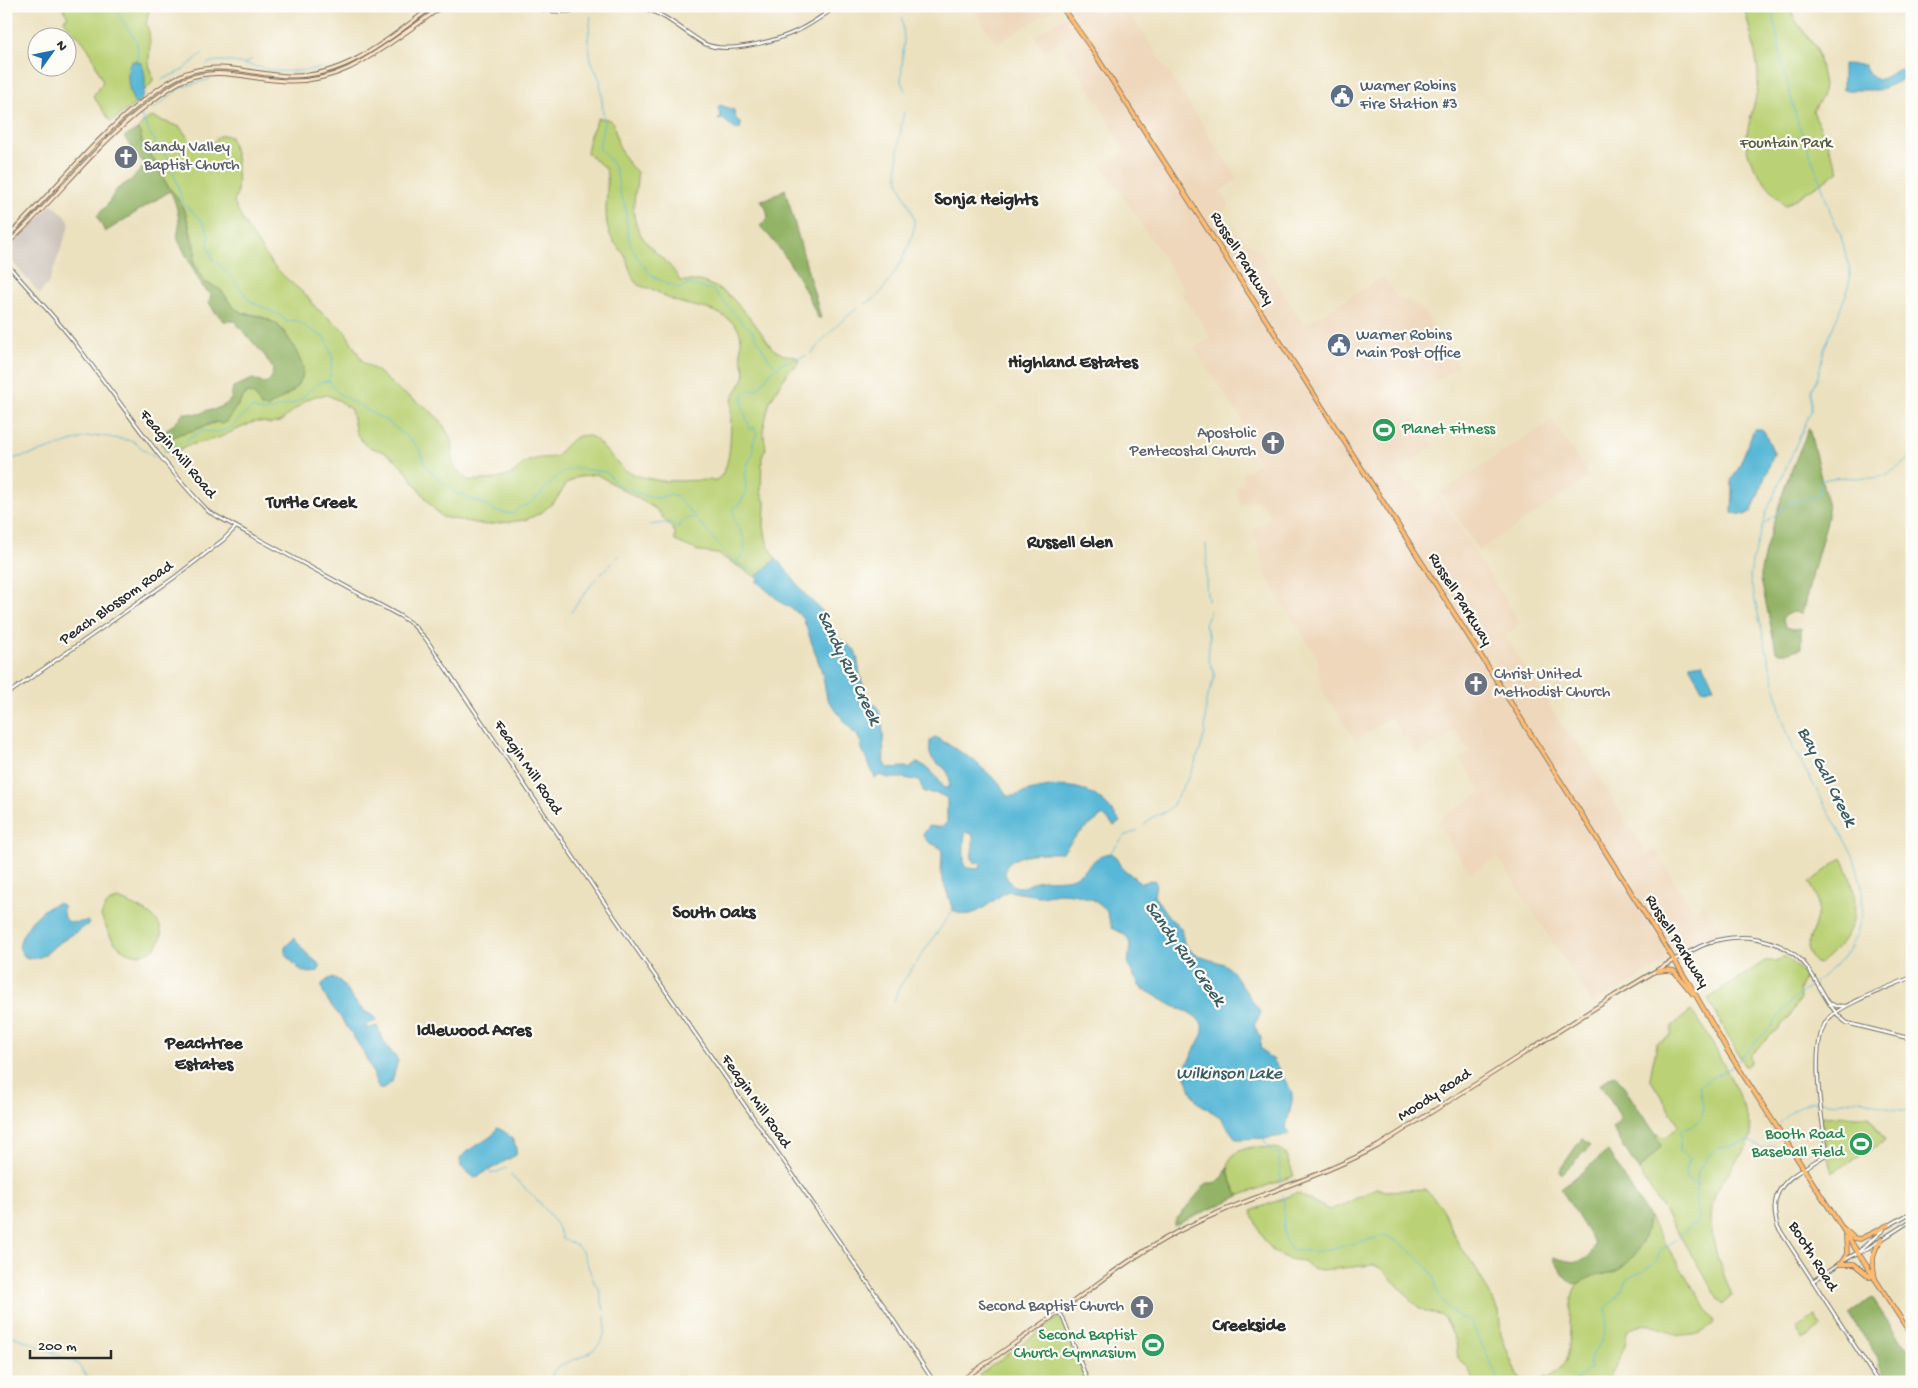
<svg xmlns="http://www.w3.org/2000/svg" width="1918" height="1388" font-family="'Gochi Hand',sans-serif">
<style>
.built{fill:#eed7bb}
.industrial{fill:#ccc2b9}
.green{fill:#bad175;stroke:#727e50}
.forest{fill:#93b366;stroke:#5f6f48}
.water{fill:#58b8d7;stroke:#427281;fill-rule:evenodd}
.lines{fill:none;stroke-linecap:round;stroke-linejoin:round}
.stream{stroke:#58b8d7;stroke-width:1}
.tertiary-casing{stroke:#6f6b5f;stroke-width:4.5}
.secondary-casing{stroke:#6f6b5f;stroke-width:5}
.primary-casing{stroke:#6f6b5f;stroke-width:5.5}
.tertiary{stroke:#fff;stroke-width:2.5}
.secondary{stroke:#ffe4c6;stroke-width:3}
.primary{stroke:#ffbb71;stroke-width:4}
.labels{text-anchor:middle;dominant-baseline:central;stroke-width:4.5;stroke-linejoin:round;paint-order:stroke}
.service-label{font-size:16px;fill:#4e5e75;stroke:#fdfcf7;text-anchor:start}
.park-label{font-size:16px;fill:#565d41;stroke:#fdfcf7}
.worship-label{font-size:16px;fill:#5b616d;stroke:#fdfcf7;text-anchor:start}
.street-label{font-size:16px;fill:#2b2b2b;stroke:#fdfcf7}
.leisure-label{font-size:16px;fill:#27864d;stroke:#fdfcf7;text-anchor:end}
.neighbourhood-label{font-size:18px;font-weight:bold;fill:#2b2b2b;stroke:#fdfcf7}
.water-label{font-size:18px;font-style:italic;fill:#3b5c67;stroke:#fdfcf7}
</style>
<rect width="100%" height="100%" fill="#fdfcf7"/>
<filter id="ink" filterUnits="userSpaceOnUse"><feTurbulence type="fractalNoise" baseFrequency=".02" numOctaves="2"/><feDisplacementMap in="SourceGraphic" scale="10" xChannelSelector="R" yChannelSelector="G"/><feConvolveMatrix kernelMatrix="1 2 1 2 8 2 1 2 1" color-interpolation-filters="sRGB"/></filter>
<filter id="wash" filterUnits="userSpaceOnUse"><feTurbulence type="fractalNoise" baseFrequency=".0096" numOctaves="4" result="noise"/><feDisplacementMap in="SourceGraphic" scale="20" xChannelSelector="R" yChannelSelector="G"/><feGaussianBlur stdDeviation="1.12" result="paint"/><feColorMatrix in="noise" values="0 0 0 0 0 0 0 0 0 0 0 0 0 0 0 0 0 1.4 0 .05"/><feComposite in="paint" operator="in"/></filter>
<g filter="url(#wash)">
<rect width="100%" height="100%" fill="#ece1bf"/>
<g class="built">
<polygon points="972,6 1056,6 1056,7 996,45"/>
<polygon points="1065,6 1093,6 1100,15 1114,6 1150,6 1133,18 1238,179 1220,191 1230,205 1220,213 1247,242 1260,251 1269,270 1304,325 1383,277 1397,298 1420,307 1459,366 1405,401 1434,446 1397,470 1406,485 1413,482 1426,502 1438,495 1521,624 1505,635 1567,734 1576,740 1646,854 1655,850 1693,910 1705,904 1722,931 1592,1004 1498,857 1470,873 1436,822 1482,792 1460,758 1470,751 1456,731 1416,754 1391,717 1356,741 1322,690 1317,657 1268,580 1253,529 1271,517 1263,504 1256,500 1240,505 1235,488 1244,483 1242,474 1260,463 1237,427 1244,423 1194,348 1211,337 1181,293 1185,290 1103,166 1125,151 1115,135 1104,112 1060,41 1044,51 1035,36 1070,13"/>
<polygon points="1552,420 1590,477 1478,551 1441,492"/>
</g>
<polygon class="industrial" points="52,204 67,217 70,224 49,282 40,294 6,254 6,251"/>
<g class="green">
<path d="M62 6H150L146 24C152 34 149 52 149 63 149 68 153 73 153 79 152 85 148 87 144 91L143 67 136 60 131 62V94L135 104 111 122 93 96 103 82C97 69 93 54 84 43 78 34 68 29 64 19L68 17Z"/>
<path d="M1744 6H1789L1795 20 1817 49 1824 85 1822 97 1813 111 1839 171 1785 206C1774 192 1752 170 1748 153 1742 134 1756 105 1758 85 1760 63 1749 29 1744 6Z"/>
<path d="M152 117 180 127 192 143 199 146 212 144C217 136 222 133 230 137 238 155 238 173 237 192 237 196 234 199 234 203L244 223 271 263 287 279 306 295 316 308 345 331 363 362 377 371 400 391 427 408 441 421 453 443 452 460 454 466 467 480C480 481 498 480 510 475 517 472 520 466 525 463 534 457 547 458 556 457 567 445 576 429 594 438L624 470 638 476 661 481 716 480C735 470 729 419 732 400 734 391 744 382 745 373 745 366 741 361 741 354 740 342 744 332 733 323 713 305 693 309 670 299 664 297 659 292 654 290 648 287 641 288 636 283 631 277 629 266 626 258 622 250 614 244 611 237 601 215 610 190 606 169L587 153 590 135 598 118 607 119 614 123C616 142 622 160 637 172 638 186 632 201 634 215 640 250 666 253 680 281H700L718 288 732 298 755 324 773 349 784 355 795 356 799 360 796 366 789 370 770 401 763 430 766 448 762 457 761 492 765 502 764 526 767 543 776 559 756 577 718 554 701 552 675 541V532L656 509 596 474 577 477 567 483 556 500 541 513 525 520 486 525 442 517 432 507 403 467 395 459 386 453 365 445 356 433 351 410 340 401 327 395 315 396 306 400 280 422 270 424 263 422H254L218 438 186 446 179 450 173 458 162 444 179 434 195 430 217 422 237 407 246 393 254 394 259 403 268 407 293 391 302 378C295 350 290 325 259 316 250 313 241 314 234 308 228 303 226 294 220 290 215 286 207 285 203 280 201 276 195 268 194 263 193 258 197 254 195 248 192 238 190 226 186 215 182 204 175 195 168 186 163 179 160 171 156 163 150 151 142 150 139 134 138 126 145 119 152 117Z"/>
<path d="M1842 858C1858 891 1863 924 1833 952 1828 956 1824 961 1818 964 1812 962 1808 953 1807 946 1815 923 1826 904 1809 883Z"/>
<path d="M118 899C131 904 145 909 155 919 176 941 141 968 118 946 110 939 106 926 101 916 105 906 107 902 118 899Z"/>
<polygon points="1786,957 1804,974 1805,977 1799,990 1800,999 1787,1020 1750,1055 1751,1062 1745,1067 1708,999 1765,961 1775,961"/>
<path d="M1691 1011C1706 1027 1754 1117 1751 1137 1750 1145 1736 1161 1731 1169 1725 1177 1718 1186 1715 1195 1704 1228 1719 1265 1732 1295L1723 1305 1639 1171 1661 1146 1655 1133 1663 1137 1669 1135 1679 1125 1650 1079C1650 1074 1656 1050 1657 1043L1671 1036 1672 1026Z"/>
<polygon points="1821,1116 1869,1116 1885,1141 1832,1173 1827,1154"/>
<path d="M1253 1147C1285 1149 1282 1143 1294 1176L1241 1195H1238C1226 1171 1220 1153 1253 1147Z"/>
<polygon points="1376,1188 1386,1191 1425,1189 1441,1206 1458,1243 1474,1265 1499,1312 1501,1335 1516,1373 1524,1382 1475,1382 1467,1367 1458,1358 1456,1342 1446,1320 1443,1316 1427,1312 1418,1307 1382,1269 1374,1265 1321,1270 1312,1268 1304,1261 1288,1259 1274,1252 1264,1240 1251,1211 1297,1193 1329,1210 1345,1204"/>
<path d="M1648 1216 1714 1321C1710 1333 1687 1338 1676 1335 1672 1334 1672 1332 1669 1331 1666 1329 1653 1326 1650 1325 1641 1323 1634 1327 1627 1331L1625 1346 1609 1379V1382H1538L1546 1377 1549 1378C1553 1374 1560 1370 1563 1365 1576 1349 1564 1298 1578 1284 1583 1279 1593 1275 1599 1274 1603 1274 1607 1275 1610 1274 1633 1266 1647 1239 1648 1216Z"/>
<polygon points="1815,1316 1822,1327 1803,1340 1796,1328"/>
<polygon points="1058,1318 1062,1320 1087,1382 983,1382 979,1375"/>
</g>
<g class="forest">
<path d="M139 129 144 149 156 163 159 170 168 187 175 194 186 214 192 243 195 249 194 263 205 282 221 290 233 307 243 313 259 316 277 324 294 346 303 367 302 378 293 391 268 407H261L254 394 246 393 226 422 221 424 217 422 212 423 195 430 179 434 162 444C159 432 165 430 173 425 177 422 180 416 184 413L200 414 207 410H213L225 405 231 399 233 387 253 379 265 384 272 377 273 369 265 356 234 321H224L214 311 209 302 211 295 202 286 178 240C177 235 178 232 179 227 180 218 175 199 170 191L105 232 97 216 107 205 117 189 131 180 145 165 124 137Z"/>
<path d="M785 189 821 318H818C804 285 786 252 760 226L768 218 766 208 761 200 770 198Z"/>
<path d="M1809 428 1828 507V517L1802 613C1794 612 1788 611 1782 619L1786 627 1793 629 1801 628V648L1787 653H1779L1776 651 1761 580V570L1766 547 1786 483Z"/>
<polygon points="1615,1074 1655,1133 1661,1146 1639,1171 1612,1128 1619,1121 1620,1116 1600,1084"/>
<polygon points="1582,1138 1591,1145 1562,1174 1560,1172 1561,1168"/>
<path d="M1608 1151 1648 1216C1647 1240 1633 1264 1611 1273 1606 1276 1601 1273 1596 1275 1588 1278 1582 1283 1574 1284L1567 1280 1554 1260V1257C1571 1263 1589 1267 1595 1244L1561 1189Z"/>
<path d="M1227 1167 1231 1181 1238 1195H1241L1174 1226 1175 1221 1207 1183C1218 1184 1225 1178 1227 1167Z"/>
<polygon points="1872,1298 1900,1340 1912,1353 1912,1382 1888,1382 1879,1365 1878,1358 1849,1314"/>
</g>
<g class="water">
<path d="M134 61 141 63C147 74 147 96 137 105L135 104C129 92 126 79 129 65Z"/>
<polygon points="1843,64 1864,65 1870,75 1877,80 1884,78 1900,69 1907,72 1912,70 1912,78 1903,79 1880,90 1843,90"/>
<polygon points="720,105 734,110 735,117 741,124 740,129 735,129 723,119 718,120 721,116 718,109"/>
<polygon points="1754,429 1761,429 1764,431 1774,453 1752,511 1745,515 1732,513 1733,489 1731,481 1738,469"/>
<path d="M775 559 781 563 804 593 824 613 834 635 855 650C860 663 858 679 866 691 868 696 869 697 869 703L876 705C885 717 883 749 884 764L889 768 906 767 910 769 915 763C928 763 937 779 945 788H949C953 763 934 768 930 754 929 750 930 745 930 741L936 737 972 759 1000 784 1007 796C1017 797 1023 792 1033 790 1072 781 1097 787 1120 822L1114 826 1103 815 1076 836 1063 852C1053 854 1043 852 1032 854 1021 855 998 864 1007 878 1010 883 1013 887 1019 887 1026 888 1030 883 1036 881 1049 878 1067 882 1078 875 1089 868 1096 854 1110 853L1115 856 1121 867 1141 883 1154 880 1156 883 1154 896 1169 917 1181 928 1184 943 1191 951 1198 956 1224 964 1231 970 1260 1012V1015L1254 1025 1261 1038 1260 1047 1268 1057 1273 1059 1292 1093V1102L1286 1127 1290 1135 1269 1138 1236 1139 1220 1117 1197 1102 1191 1091 1186 1076 1187 1064 1203 1033 1202 1024 1196 1017 1188 1012 1173 1006 1140 987 1128 965 1130 944 1128 939 1124 934 1112 928 1106 910 1092 899 1074 894 1059 893 1039 896 1008 891C992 899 972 925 953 910L941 875 942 850C936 843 927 845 923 835L929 826C937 827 943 829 947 822V798L939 794 924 792 919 781 905 778H889L880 775 875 778 866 757 860 746 862 745 856 733H854L827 699 822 672 803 618 794 610 782 603 757 582 758 576ZM966 832 972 834C976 844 969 853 973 862L981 864V866L979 869 967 868 964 865C964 859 963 836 966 832Z"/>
<polygon points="1703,663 1714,687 1705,690 1702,689 1689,665"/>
<path d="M57 903 63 905C63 908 63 911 63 913 64 926 80 922 87 921L89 924 56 945 46 954 38 958H27L23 955 19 947 22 936 32 921 43 910Z"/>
<path d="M294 938 305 952 319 964 320 968 317 972C301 976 294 964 285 953V947Z"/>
<path d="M330 978 336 979 340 981 357 1004 366 1012 374 1016 376 1021 368 1024 366 1028 367 1029 377 1026 385 1044 398 1060 392 1082 383 1089H379L376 1086C375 1068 354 1037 343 1021 337 1011 321 997 322 984Z"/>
<path d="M497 1128C508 1132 518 1142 516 1155L475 1178 461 1167 460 1159C468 1146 494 1140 497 1128Z"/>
</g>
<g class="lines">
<g class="stream">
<polyline points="113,6 137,42 138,61"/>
<path d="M591 16 588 40 591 60 600 80 604 122 599 149C619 167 615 171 621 196 622 199 625 202 625 206 627 220 626 235 632 248 637 258 645 269 653 276 658 280 663 280 666 285L670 284 679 289 688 284 713 290 744 324 751 329 768 358 776 367"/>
<polyline points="902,18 904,39 901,82 906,91"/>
<path d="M207 64C219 55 262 69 277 71 292 72 306 71 321 68"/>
<polyline points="244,64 252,59"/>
<polyline points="161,80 183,70 203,53"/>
<path d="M138 108 151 136 171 163 183 203 201 220 207 229 209 235 208 247 213 259 232 277 250 301 283 317 286 322 295 320 326 339 333 359 329 381 339 394 388 422 412 441 420 450 425 465 433 474 457 494H464L467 499 477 501 495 511 513 514 520 507 528 505 540 495 559 474 574 468 606 472 617 484 648 497 659 498 670 494 677 496 730 558C741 567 749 567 760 575"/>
<polyline points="154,109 180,88 210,79"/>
<path d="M865 304C871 301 876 298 880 293 892 280 917 238 914 220 911 205 900 191 898 177 896 156 900 133 904 112"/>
<path d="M811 354C825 337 840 321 858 308"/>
<polyline points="163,451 170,450 201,431 219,432 229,429 252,408 263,412 295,403 303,398 308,391 320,382 328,381"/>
<polyline points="6,457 15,458 33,454 86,437 101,436 133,441 152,456 157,456"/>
<path d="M1765 523 1789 503 1812 498 1819 494 1821 481C1842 473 1859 481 1879 477 1892 474 1902 464 1912 456"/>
<path d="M650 525 671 522 674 526 679 527C682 522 686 517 693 518"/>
<path d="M1206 544C1208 563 1204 581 1208 600"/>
<path d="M735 562 744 554C749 535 733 527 733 510V507L739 505 746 493 745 478 748 463 753 454V443L757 434 754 427 750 430C747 416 738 404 745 392L758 389 769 374 782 363 806 356"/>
<polyline points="571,612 594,581 620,555"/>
<polyline points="1143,826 1153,817 1165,812 1172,806 1190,775 1200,750 1205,733 1206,701 1214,679 1214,672 1208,659 1210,637 1205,625 1210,610"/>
<polyline points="1110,853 1125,836 1138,830"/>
<polyline points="894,1002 898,989 907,976 953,910"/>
<polyline points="1821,1101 1835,1103 1862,1099 1891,1109 1912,1111"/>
<path d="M1779 1124C1791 1112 1800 1102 1818 1101"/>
<polyline points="1263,1138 1269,1149 1280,1154 1279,1163 1281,1181"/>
<polyline points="489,1171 491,1174 507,1168"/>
<path d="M512 1174 511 1176C530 1192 554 1214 562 1238L577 1246 582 1251 595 1284 599 1289 604 1310"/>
<path d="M1698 1186 1686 1178 1685 1170 1689 1158 1686 1155 1680 1151 1681 1130C1686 1127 1692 1127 1696 1123 1710 1113 1698 1096 1700 1085L1731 1067 1770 1028 1794 998 1810 987 1841 960 1849 950 1856 936 1863 912 1862 886 1853 855 1794 750 1782 718 1750 578 1752 562 1767 511 1811 411V390L1818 376 1824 350 1849 287 1850 271 1840 232 1832 217 1820 180 1799 126 1782 65 1772 6"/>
<path d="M1283 1194C1286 1209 1279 1241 1291 1249L1316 1252 1384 1236C1400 1239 1426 1263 1434 1277 1437 1284 1436 1292 1441 1299 1445 1304 1452 1312 1457 1316 1462 1319 1466 1318 1471 1323L1500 1382"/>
<polyline points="6,1335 13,1336 36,1345 78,1364 86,1376 94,1382"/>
<path d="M556 1382 552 1374C556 1366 563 1364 571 1361 596 1352 608 1343 605 1316"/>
<path d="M1574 1382 1590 1369C1590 1353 1593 1356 1600 1343 1605 1334 1608 1318 1606 1308 1615 1298 1622 1295 1625 1281L1653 1264 1657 1260 1659 1253 1662 1249 1676 1240 1691 1225 1698 1223 1699 1217 1695 1200 1698 1171 1710 1154 1717 1149 1750 1141 1763 1149 1775 1145"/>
</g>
</g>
</g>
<g filter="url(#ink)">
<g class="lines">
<g class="tertiary-casing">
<g id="tertiary">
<path d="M531 6C560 19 604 4 636 7 662 10 681 30 703 43 725 55 777 41 799 30 812 24 825 14 837 6"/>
<path d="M6 263C30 291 56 318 78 347 121 403 160 462 209 512L400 616 412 624 426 639 597 892 886 1309 934 1382"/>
<polyline points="6,695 175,577 223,540 236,527"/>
<path d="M1674 960C1690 952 1705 942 1723 939 1754 933 1791 943 1809 970 1821 987 1830 1011 1847 1023L1912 1039"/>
<polyline points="1832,1004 1835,1006 1845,1006"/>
<polyline points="1888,1226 1912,1212"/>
<polyline points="1858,1253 1865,1250 1912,1220"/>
<polyline points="1843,1261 1857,1253 1884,1229"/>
<polyline points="1813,1281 1839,1264"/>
<polyline points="1059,1312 1063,1318 1088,1382"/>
<path d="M1878 1382 1778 1227C1764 1184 1797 1174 1827 1154 1823 1125 1807 1040 1829 1018 1842 1004 1892 986 1912 977"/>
</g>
</g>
<g class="secondary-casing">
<g id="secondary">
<path d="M6 238C52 194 90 143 140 103 154 92 168 81 184 74 219 60 253 75 289 76 345 78 390 38 433 6"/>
<path d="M6 245C52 203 89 153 137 113 152 101 167 88 184 80 219 65 253 81 289 81 334 82 363 62 399 37 413 27 428 17 442 6"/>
<path d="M959 1382C992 1359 1025 1336 1058 1313 1097 1284 1134 1255 1177 1232 1242 1198 1314 1181 1378 1146L1614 996 1674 960"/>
</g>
</g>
<g class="primary-casing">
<g id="primary">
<polyline points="1061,6 1091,48 1384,503 1690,985 1727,1050 1912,1336"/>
<polyline points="1657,971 1668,970 1674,971 1693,994"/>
<polyline points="1843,1228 1854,1238 1860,1239 1888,1225"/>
<polyline points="1841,1263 1847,1254 1846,1237"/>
<polyline points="1839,1264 1854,1264 1870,1277"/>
<path d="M1875 1279C1872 1263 1871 1252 1882 1239"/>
</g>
</g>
<use href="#tertiary" class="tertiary"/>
<use href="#secondary" class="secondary"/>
<use href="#primary" class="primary"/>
</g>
</g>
<defs>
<g id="civic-disc" transform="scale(1.25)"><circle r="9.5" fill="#5c6f8a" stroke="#fdfcf7"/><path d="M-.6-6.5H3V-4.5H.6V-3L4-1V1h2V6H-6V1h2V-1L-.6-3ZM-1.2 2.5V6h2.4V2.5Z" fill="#fff"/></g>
<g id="church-disc" transform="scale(1.25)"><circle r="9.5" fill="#6b7280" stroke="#fdfcf7"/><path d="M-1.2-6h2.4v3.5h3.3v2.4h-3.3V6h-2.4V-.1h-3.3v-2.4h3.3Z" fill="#fff"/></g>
<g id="stadium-disc" transform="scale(1.25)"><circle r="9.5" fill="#2e9e5b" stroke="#fdfcf7"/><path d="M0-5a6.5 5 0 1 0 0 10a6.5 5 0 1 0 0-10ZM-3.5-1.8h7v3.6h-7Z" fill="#fff"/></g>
</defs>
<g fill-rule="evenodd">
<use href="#civic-disc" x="1342" y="96"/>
<use href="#church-disc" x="126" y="157"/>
<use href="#civic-disc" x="1339" y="345"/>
<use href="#stadium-disc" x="1384" y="430"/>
<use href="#church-disc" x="1273" y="443"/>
<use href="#church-disc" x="1476" y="684"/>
<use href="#stadium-disc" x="1861" y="1144"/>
<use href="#church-disc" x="1142" y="1307"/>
<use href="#stadium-disc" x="1153" y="1345"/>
</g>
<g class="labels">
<g class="service-label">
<text x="1360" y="87">Warner Robins<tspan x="1360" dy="18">Fire Station #3</tspan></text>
<text x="1356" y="336">Warner Robins<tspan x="1356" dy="18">Main Post Office</tspan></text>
</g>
<g class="park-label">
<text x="1786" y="144">Fountain Park</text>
</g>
<g class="worship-label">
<text x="144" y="148">Sandy Valley<tspan x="144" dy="18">Baptist Church</tspan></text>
<text x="1256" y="434" text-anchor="end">Apostolic<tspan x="1256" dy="18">Pentecostal Church</tspan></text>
<text x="1494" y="675">Christ United<tspan x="1494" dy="18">Methodist Church</tspan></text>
<text x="1124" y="1307" text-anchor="end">Second Baptist Church</text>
</g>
<g class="street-label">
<text transform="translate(1241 259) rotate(58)">Russell Parkway</text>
<text transform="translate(177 455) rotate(50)">Feagin Mill Road</text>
<text transform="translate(1459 600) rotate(58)">Russell Parkway</text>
<text transform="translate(117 604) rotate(-35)">Peach Blossom Road</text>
<text transform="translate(527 768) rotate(56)">Feagin Mill Road</text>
<text transform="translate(1676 942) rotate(58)">Russell Parkway</text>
<text transform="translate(1435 1096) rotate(-33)">Moody Road</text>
<text transform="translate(755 1102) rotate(55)">Feagin Mill Road</text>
<text transform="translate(1812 1257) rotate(58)">Booth Road</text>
</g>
<g class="leisure-label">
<text x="1402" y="430" text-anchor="start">Planet Fitness</text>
<text x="1844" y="1135">Booth Road<tspan x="1844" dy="18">Baseball Field</tspan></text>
<text x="1136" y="1336">Second Baptist<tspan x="1136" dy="18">Church Gymnasium</tspan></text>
</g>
<g class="neighbourhood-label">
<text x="986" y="200">Sonja Heights</text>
<text x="1073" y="363">Highland Estates</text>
<text x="311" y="503">Turtle Creek</text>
<text x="1070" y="543">Russell Glen</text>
<text x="714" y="913">South Oaks</text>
<text x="474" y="1031">Idlewood Acres</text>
<text x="204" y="1044">Peachtree<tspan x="204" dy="21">Estates</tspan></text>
<text x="1249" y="1326">Creekside</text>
</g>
<g class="water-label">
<text transform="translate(848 668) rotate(64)">Sandy Run Creek</text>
<text transform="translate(1826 777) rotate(63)">Bay Gall Creek</text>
<text transform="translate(1184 954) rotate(54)">Sandy Run Creek</text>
<text x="1229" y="1074">Wilkinson Lake</text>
</g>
</g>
<rect width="1918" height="1388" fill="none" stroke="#fdfcf7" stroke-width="25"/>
<g transform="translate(52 52) rotate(57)"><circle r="24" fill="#fdfcf7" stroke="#a9a8a5"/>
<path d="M0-4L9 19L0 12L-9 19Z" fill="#1f6fb2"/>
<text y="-8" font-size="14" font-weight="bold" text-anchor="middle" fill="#2b2b2b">N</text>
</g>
<path d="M30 1350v8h81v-8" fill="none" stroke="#2b2b2b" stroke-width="2.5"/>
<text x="38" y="1350" font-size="15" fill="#2b2b2b" stroke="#fdfcf7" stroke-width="4" paint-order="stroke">200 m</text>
</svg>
